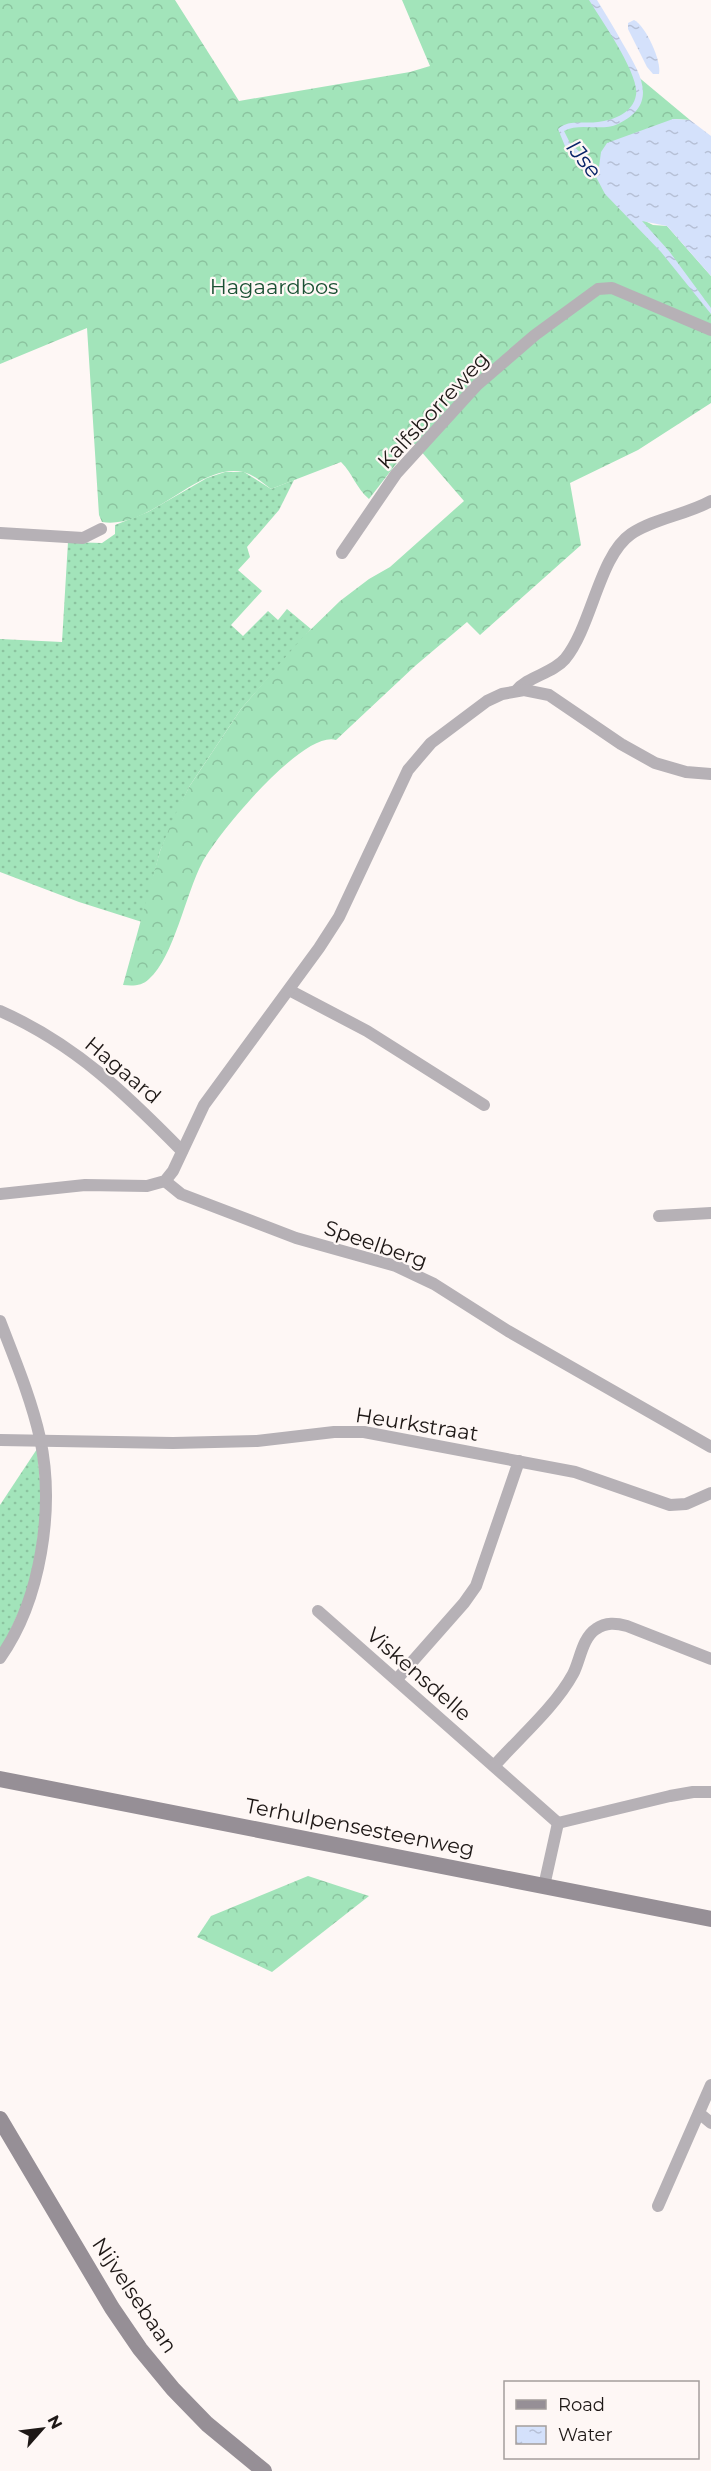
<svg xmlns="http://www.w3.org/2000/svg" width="711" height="2471" font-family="Montserrat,sans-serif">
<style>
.grass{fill:url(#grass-dots)}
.forest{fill:url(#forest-crowns)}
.water{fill:url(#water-ripples)}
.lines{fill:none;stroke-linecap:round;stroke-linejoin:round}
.stream{stroke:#d4e1fb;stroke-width:3}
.street{stroke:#b6b1b6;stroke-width:12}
.secondary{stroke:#968f96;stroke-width:16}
.labels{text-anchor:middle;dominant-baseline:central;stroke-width:4.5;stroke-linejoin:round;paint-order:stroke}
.park-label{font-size:21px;fill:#1b5134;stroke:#fef7f5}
.street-label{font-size:21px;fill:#1e1816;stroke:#fef7f5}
.water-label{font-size:22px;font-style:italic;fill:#072368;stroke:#fef7f5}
</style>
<defs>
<pattern id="grass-dots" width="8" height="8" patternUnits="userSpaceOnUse" patternTransform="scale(1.5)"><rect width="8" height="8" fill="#a2e4ba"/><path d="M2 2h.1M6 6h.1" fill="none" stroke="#8bc39f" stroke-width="1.8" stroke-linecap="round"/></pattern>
<pattern id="forest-crowns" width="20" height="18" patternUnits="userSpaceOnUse" patternTransform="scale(1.5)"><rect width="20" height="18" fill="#a2e4ba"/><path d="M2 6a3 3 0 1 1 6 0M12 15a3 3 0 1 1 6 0" fill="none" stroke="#8bc39f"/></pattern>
<pattern id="water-ripples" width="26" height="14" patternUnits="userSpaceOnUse" patternTransform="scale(1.5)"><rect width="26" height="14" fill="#d4e1fb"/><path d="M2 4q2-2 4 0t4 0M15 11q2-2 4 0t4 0" fill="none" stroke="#b6c0d6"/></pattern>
</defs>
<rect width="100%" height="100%" fill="#fef7f5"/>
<g class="grass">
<polygon points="225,472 244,472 271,489 294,480 279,510 247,547 250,557 238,570 262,591 231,625 243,636 268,611 278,620 287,609 311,629 241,709 189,787 160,851 142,922 79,902 0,872 0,639 62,642 68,542 102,543 115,534 115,525 148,512 207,478"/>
<polygon points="37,1449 42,1502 32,1583 0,1653 0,1505"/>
</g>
<g class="forest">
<path d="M0 0H175L239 101 410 72 430 66 402 0H593L636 75 690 120 673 119 602 176 629 203 641 219 653 225 667 226 711 276V403L638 450 570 483 581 545 480 635 467 622 415 666 336 740C303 730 217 834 202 863 186 893 174 957 149 979 142 986 133 986 123 985L160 851 173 819 189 787 241 709 302 638 340 601 369 579 390 567 464 501 413 442 369 499C356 488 353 474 341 462L271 489C263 483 253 474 243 472 198 462 152 530 102 522L99 515 87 328 0 364Z"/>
<polygon points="308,1876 369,1896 272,1972 197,1937 211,1916"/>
</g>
<g class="water">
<path d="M589 0H597C606 15 615 29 623 44 640 73 660 104 618 124 601 132 580 122 564 131L574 151 599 167 601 152 607 143 673 119 690 120 711 136V276L667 226 642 221 669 251 711 308V314L661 252 605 194 595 175 569 156 558 129C569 119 583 124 598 122 614 120 633 113 636 95 640 75 600 18 589 0Z"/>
<path d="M634 20C645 25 662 61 659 74H653L647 67 628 29V23Z"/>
</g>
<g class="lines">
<polyline class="stream" points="570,145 581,155"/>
<g class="street">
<polyline points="0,533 83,538 101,529"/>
<polyline points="342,553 396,474 477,385 535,335 598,289 612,288 711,330"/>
<path d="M516 691C528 676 552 674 565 659 592 626 599 556 631 534 655 518 686 515 711 501"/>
<polyline points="289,990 367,1031 484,1105"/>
<path d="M0 1011C75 1044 126 1094 182 1151"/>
<polyline points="165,1181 181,1194 296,1238 396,1266 434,1284 508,1331 711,1447"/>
<polyline points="0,1194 85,1185 147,1186 165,1181 173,1171 204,1105 319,948 339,917 408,770 431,743 487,701 502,694 524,690 549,695 621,744 655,763 686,772 711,774"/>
<polyline points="659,1216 711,1213"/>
<path d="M0 1321C15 1360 31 1398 40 1438 55 1508 41 1600 0 1658"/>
<polyline points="0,1440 173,1443 257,1441 334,1432 364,1432 575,1472 670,1505 686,1504 711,1493"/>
<polyline points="318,1611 558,1823"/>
<polyline points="397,1679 464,1603 476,1586 519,1461"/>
<path d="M494 1766C519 1738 555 1707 573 1674 580 1661 582 1638 596 1629 606 1622 616 1623 627 1626L711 1659"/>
<polyline points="558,1823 670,1796 693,1792 711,1792"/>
<polyline points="544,1886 558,1823"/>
<polyline points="699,2113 711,2123"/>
<polyline points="658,2206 711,2085"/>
</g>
<g class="secondary">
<polyline points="0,1779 711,1919"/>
<polyline points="0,2119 112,2308 140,2349 173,2389 207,2424 264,2471"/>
</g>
</g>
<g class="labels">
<g class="park-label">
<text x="274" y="286">Hagaardbos</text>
</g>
<g class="street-label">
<text transform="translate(433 410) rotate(-47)">Kalfsborreweg</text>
<text transform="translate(123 1070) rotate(40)">Hagaard</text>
<text transform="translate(376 1244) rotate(19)">Speelberg</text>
<text transform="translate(417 1424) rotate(9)">Heurkstraat</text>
<text transform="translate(419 1674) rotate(41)">Viskensdelle</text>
<text transform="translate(360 1827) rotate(11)">Terhulpensesteenweg</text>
<text transform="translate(135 2295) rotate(56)">Nijvelsebaan</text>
</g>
<g class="water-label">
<text transform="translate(584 159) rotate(51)">IJse</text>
</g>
</g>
<rect x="504" y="2381" width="195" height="78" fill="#fef7f5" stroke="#a49e9c" stroke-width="1.5"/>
<rect x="516" y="2400" width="30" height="9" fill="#968f96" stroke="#a49e9c" stroke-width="1.5"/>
<text x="558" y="2411" font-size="18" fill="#1e1816">Road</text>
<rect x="516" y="2426" width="30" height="18" fill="url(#water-ripples)" stroke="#a49e9c" stroke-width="1.5"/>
<text x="558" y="2441" font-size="18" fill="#1e1816">Water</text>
<g transform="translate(42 2429) rotate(62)" stroke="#fef7f5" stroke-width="4.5" paint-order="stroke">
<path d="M0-4.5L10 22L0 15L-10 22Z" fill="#1e1816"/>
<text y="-9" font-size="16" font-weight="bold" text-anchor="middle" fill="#1e1816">N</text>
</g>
</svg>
